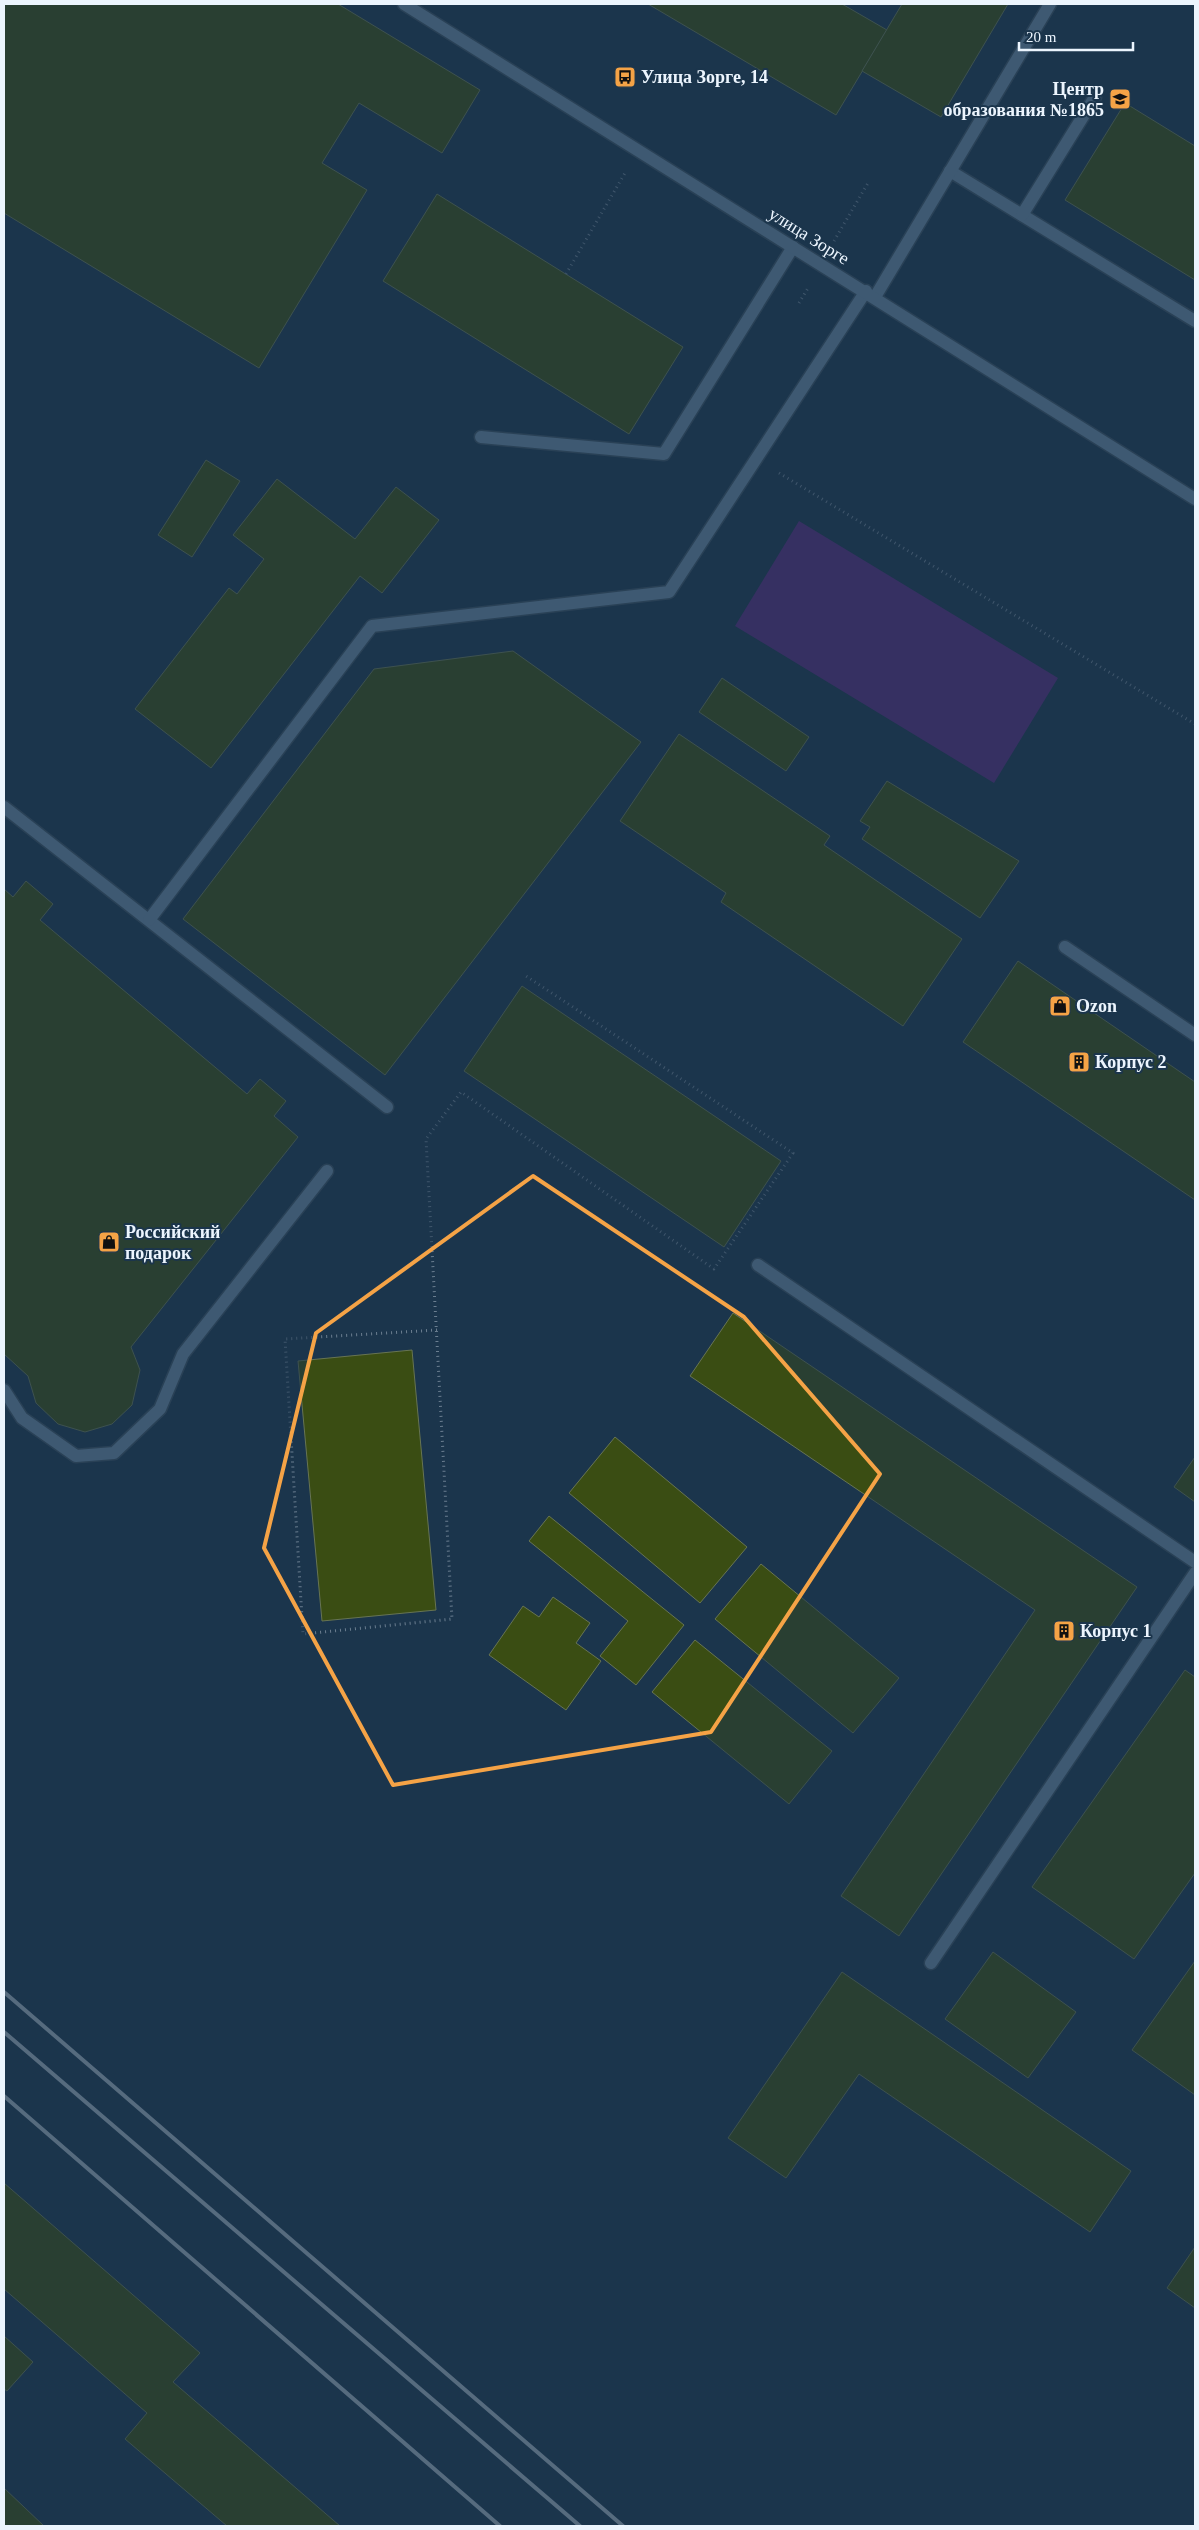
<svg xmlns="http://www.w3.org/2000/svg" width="1199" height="2530" font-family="Georgia,serif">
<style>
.green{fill:#572c7c}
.building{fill:#3a4d13;stroke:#677453}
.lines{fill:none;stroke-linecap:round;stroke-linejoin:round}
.service-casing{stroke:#3b5062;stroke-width:15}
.tertiary-casing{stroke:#3b5062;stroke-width:15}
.path{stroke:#6b7e90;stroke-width:3;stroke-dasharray:1 4;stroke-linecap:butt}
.service{stroke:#68859f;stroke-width:12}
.tertiary{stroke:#68859f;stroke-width:12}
.rail{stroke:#9dadbb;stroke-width:4}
.marked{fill:none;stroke:#f5a346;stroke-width:4;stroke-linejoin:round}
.labels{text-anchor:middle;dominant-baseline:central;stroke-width:4;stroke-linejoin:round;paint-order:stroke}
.poi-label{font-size:18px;font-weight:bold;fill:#ecf5fe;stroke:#1b354c;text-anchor:start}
.street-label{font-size:18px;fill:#ecf5fe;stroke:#1b354c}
</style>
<rect width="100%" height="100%" fill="#1b354c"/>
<polygon class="green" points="799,521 1058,678 994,783 735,626"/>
<g class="building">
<polygon points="4,4 338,4 480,90 442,153 359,103 322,163 367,190 259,368 4,213"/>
<polygon points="648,4 842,4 887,30 836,115"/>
<polygon points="902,4 1008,4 941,117 862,71"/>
<polygon points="1125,103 1195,146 1195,280 1065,200"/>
<polygon points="437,194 683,347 629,434 383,281"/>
<polygon points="206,460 240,481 192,557 158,535"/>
<polygon points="277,479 355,539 396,487 439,520 382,593 360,576 211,768 135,709 229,588 237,594 264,559 233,535"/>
<polygon points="513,651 641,742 385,1075 183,919 374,669"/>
<polygon points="722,678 809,737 786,771 699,712"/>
<polygon points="679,734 830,836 824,845 962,939 903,1026 721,902 726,893 620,821"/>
<polygon points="887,781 1019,861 980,918 862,839 870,827 860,821"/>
<polygon points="26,881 53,904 40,920 247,1094 260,1079 286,1101 274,1116 298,1137 131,1347 140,1370 132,1405 112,1424 85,1432 58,1424 36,1403 28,1376 4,1354 4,889 13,897"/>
<polygon points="1018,961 1195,1082 1195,1200 963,1042"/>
<polygon points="522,986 781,1161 724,1247 464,1071"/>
<polygon points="733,1313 1137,1587 899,1936 841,1896 1035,1610 690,1376"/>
<polygon points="412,1350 436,1610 322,1621 298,1361"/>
<polygon points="615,1437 747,1547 700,1603 569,1493"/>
<polygon points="1195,1457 1195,1502 1174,1487"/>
<polygon points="549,1516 684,1625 636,1685 600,1656 628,1621 529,1541"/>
<polygon points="761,1564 899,1678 853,1733 715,1619"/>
<polygon points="553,1597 590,1623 576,1643 601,1661 566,1710 489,1655 523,1606 539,1617"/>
<polygon points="695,1640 832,1751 789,1804 652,1692"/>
<polygon points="1185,1670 1195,1677 1195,1873 1134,1959 1032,1887"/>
<polygon points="993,1952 1076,2012 1028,2078 945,2019"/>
<polygon points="1195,1961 1195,2095 1132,2050"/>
<polygon points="842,1972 1131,2171 1090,2232 859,2074 786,2178 728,2138"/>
<polygon points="4,2183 200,2353 173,2382 340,2526 227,2526 125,2439 147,2413 4,2289"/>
<polygon points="1195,2247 1195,2308 1167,2288"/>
<polygon points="4,2336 33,2362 7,2391 4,2389"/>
<polygon points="4,2488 44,2526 4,2526"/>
</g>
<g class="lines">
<g class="service-casing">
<g id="service">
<polyline points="950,171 1195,321"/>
<polyline points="1022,215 1095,97"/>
<polyline points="875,297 1050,4"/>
<polyline points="481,437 664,454 793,247"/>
<polyline points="4,807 387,1107"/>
<polyline points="149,920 372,626 669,592 866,291"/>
<polyline points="1065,947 1195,1035"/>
<polyline points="758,1265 1195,1562"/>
<polyline points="4,1390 22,1418 76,1456 114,1453 160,1409 183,1354 327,1171"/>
<polyline points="931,1963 1195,1573"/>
</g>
</g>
<g class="tertiary-casing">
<polyline id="tertiary" points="404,4 1195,499"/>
</g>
<g class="path">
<polyline points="834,241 868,183"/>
<polyline points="566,274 625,173"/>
<polyline points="799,303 808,288"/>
<polyline points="779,473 1195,724"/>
<polyline points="437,1330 285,1339 303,1634 452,1619 426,1139 461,1092 714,1269 793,1153 526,976"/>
</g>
<use href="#service" class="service"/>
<use href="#tertiary" class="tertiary"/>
<g class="rail">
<polyline points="4,1992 623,2526"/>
<polyline points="4,2032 580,2526"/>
<polyline points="4,2096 500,2526"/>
</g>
</g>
<path d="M0 0H1199V2530H0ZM533 1176 744 1317 880 1474 711 1732 393 1785 264 1548 316 1333Z" fill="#1b354c" fill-opacity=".55" fill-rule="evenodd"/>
<path class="marked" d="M533 1176 744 1317 880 1474 711 1732 393 1785 264 1548 316 1333Z"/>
<defs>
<g id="bus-square" transform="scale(1.125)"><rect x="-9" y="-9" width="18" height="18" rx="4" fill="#f5a346" stroke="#1b354c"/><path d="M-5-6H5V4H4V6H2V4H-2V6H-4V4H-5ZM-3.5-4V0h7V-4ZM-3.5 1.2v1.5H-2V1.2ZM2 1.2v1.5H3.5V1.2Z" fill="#111"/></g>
<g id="school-square" transform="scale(1.125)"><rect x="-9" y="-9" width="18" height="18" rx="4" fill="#f5a346" stroke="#1b354c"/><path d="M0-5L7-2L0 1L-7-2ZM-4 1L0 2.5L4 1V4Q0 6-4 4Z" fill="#111"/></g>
<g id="shop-square" transform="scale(1.125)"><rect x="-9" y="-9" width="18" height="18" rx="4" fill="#f5a346" stroke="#1b354c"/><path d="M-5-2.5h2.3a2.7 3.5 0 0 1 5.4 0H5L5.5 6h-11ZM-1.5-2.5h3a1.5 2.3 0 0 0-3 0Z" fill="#111"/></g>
<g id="building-square" transform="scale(1.125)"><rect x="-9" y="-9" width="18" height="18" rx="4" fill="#f5a346" stroke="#1b354c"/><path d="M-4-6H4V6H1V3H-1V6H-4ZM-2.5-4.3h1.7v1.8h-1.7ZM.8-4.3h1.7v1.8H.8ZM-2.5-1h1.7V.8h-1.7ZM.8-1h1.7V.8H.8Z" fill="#111"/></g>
</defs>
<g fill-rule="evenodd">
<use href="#bus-square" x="625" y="77"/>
<use href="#school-square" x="1120" y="99"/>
<use href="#shop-square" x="1060" y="1006"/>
<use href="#building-square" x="1079" y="1062"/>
<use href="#shop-square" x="109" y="1242"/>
<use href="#building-square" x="1064" y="1631"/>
</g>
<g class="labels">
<g class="poi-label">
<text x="641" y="77">Улица Зорге, 14</text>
<text x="1104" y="89" text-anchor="end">Центр<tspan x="1104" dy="21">образования №1865</tspan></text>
<text x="1076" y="1006">Ozon</text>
<text x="1095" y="1062">Корпус 2</text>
<text x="125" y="1232">Российский<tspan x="125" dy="21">подарок</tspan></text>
<text x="1080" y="1631">Корпус 1</text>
</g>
<g class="street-label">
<text transform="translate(809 236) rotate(32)">улица Зорге</text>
</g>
</g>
<rect width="1199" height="2530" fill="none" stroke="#ecf5fe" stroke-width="10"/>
<path d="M1019 42v8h114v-8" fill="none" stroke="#ecf5fe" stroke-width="2.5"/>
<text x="1026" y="42" font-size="15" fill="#ecf5fe" stroke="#1b354c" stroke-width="4" paint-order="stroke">20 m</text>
</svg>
